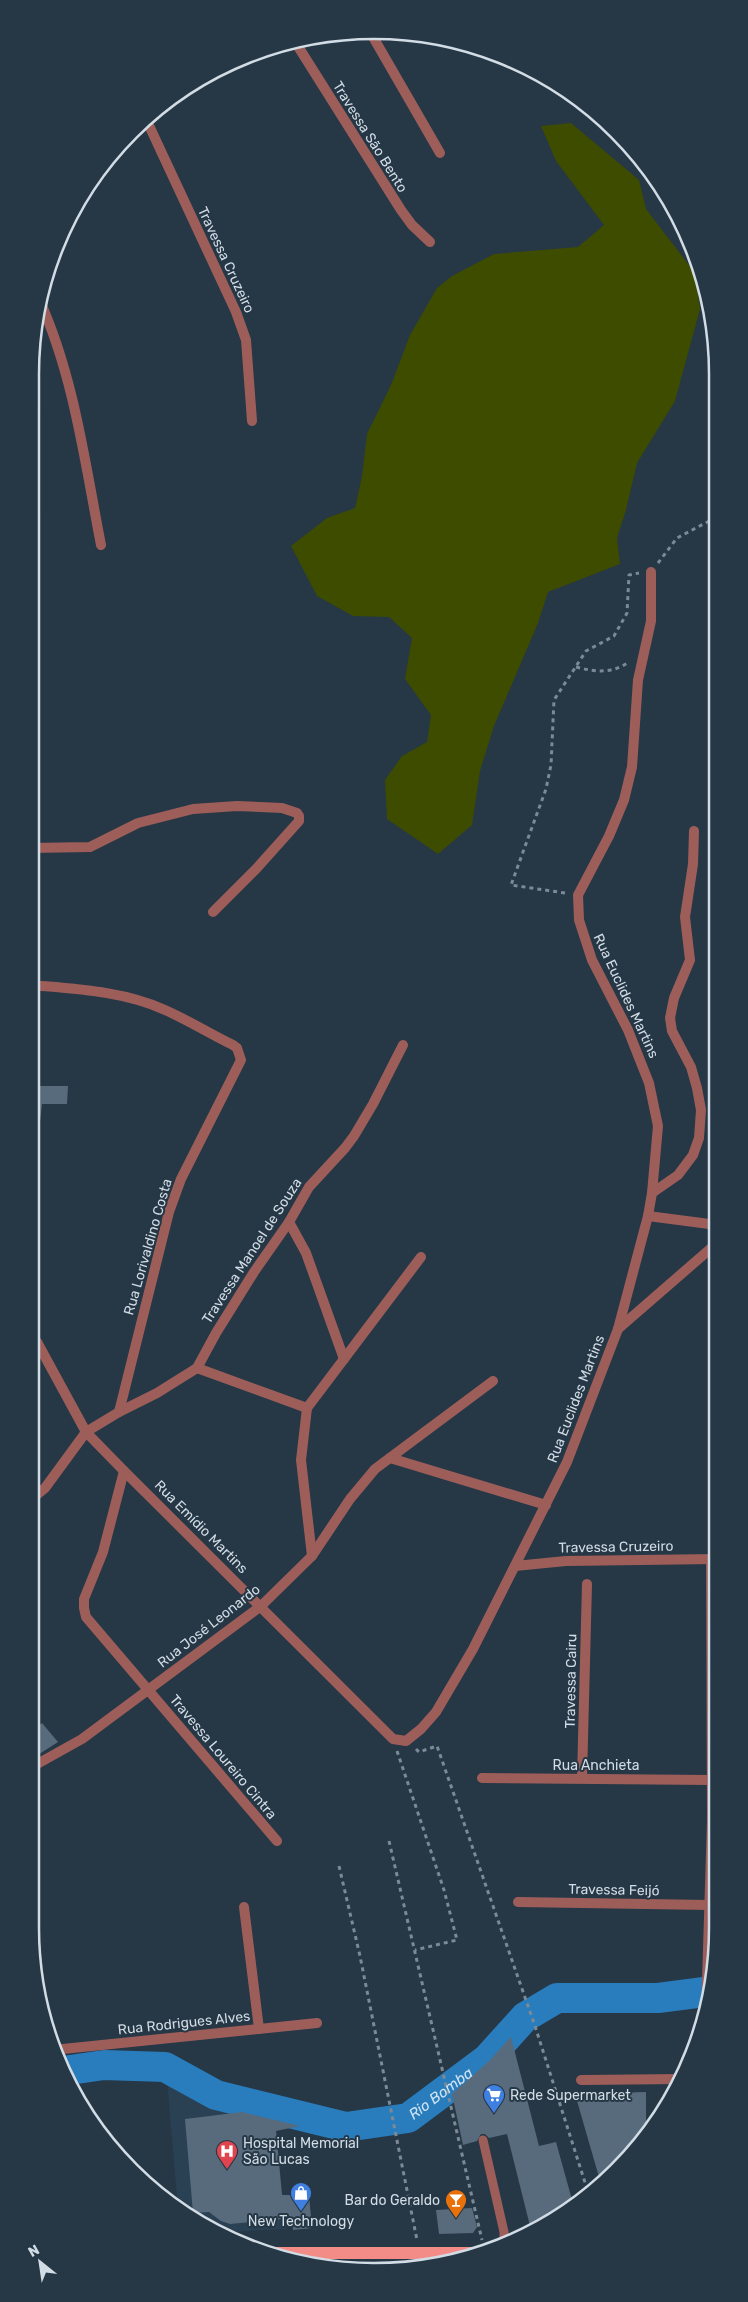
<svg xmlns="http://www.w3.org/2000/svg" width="748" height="2302" font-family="Rubik,sans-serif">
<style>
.built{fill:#2a4154}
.green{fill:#3e4c00}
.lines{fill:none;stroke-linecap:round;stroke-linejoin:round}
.river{stroke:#297dbd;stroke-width:30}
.building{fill:#586b7c}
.path{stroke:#7c8a96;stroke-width:3;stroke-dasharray:4 4;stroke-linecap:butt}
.lane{stroke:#9d5e5a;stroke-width:9}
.street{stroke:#9d5e5a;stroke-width:10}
.primary{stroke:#f38c87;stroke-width:12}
.labels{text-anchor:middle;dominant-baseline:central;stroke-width:4;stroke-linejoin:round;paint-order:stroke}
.street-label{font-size:14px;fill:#d1dce5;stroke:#263746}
.poi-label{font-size:14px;fill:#d1dce5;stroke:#263746;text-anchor:start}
.water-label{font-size:15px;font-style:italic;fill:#d0e3f4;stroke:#263746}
.rim{fill:none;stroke:#d1dce5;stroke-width:2.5}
</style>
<rect width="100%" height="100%" fill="#263746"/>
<polygon class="built" points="167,2080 215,2108 242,2112 276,2131 286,2229 217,2233 178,2209"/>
<polygon class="green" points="571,123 639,180 646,209 695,273 700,309 675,401 637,463 626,510 617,538 620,564 548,592 538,623 494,726 480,771 472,825 438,854 387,819 385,780 402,756 427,742 431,715 405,679 412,638 389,617 353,616 317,596 291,546 327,518 355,508 362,476 367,434 391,385 410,335 437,288 452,276 494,254 578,247 604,225 556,161 541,126"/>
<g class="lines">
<path class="river" id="s1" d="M63 2071 104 2065 165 2067 216 2095 346 2127 408 2118 487 2059 525 2017 557 1998H658L712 1991"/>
</g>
<g class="building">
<polygon points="30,1086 68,1086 67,1104 42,1104 39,1131 30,1130"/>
<polygon points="42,1723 58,1742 30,1760 30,1732"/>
<polygon points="511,2037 539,2146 556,2142 574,2207 565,2214 531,2230 507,2134 489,2138 485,2134 481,2134 477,2141 463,2145 452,2094 489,2061"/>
<polygon points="646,2092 646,2136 617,2171 601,2184 575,2094"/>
<polygon points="242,2112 300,2126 276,2131 282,2195 309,2195 312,2228 293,2230 292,2218 230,2224 221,2221 209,2212 193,2213 185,2119"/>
<polygon points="472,2208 477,2227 473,2233 439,2234 436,2210"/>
</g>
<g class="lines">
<g class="path">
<polyline points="658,563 677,538 715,518"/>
<path d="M576 667C596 672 611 674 629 662"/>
<polyline points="565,893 511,885 546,789 551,765 554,700 586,651 614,636 627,613 629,575 639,573"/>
<polyline points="416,1749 419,1752 437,1746 535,2026 589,2195"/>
<polyline points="397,1751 444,1890 457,1940 415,1950"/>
<polyline points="389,1841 482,2240"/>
<polyline points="339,1866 360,1956 417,2240"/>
</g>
<polyline class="lane" points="483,2140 504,2232 504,2241"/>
<g class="street">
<polyline points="369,30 440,153"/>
<polyline points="294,40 401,210 412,225 430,242"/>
<polyline points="146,119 236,312 246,340 252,421"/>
<path d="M39 299C74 376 85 463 101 545"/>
<polyline points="30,848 90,847 138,823 193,809 237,806 282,808 297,813 299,816 299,821 257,868 213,912"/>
<path d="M30 985C75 989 124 991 165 1010 188 1020 210 1034 233 1045L237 1048 241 1060 181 1179 169 1212 119 1412"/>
<polyline points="652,1193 678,1175 693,1155 699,1138 701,1110 697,1088 691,1067 672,1031 670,1018 674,998 690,960 685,917 693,864 694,831"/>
<polyline points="648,1216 717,1225"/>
<polyline points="289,1222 306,1253 344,1359"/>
<polyline points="618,1329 717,1243"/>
<polyline points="30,1337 37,1342 86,1432 124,1471 393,1739 406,1741 421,1729 436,1712 473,1649 567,1462 618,1329 648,1216 652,1193 658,1126 649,1083 628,1030 592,960 579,920 578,895 609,836 624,800 632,767 638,680 651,621 651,572"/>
<polyline points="197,1368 307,1408"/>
<polyline points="390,1458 546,1505"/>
<polyline points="124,1471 103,1552 84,1599 84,1608 86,1617 277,1841"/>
<polyline points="30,1500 45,1488 86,1432 119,1412 157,1393 197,1368 216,1333 254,1272 289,1222 309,1187 345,1148 354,1136 373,1104 403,1045"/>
<polyline points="312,1556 301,1460 307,1408 421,1257"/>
<polyline points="515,1566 566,1561 716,1559"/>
<polyline points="30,1768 82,1739 261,1606 312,1556 350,1499 375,1469 493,1381"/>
<polyline points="482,1778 711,1780"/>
<polyline points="582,1778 587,1584"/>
<polyline points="30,1892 42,2013"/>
<polyline points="518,1902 709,1905"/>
<polyline points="244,1907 259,2029"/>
<polyline points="706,2014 712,1820 711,1559"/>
<polyline points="53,2050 317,2023"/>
<polyline points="581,2080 682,2079"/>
</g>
<polyline class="primary" points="276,2253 480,2253"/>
</g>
<defs>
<g id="supermarket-pin" transform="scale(1.125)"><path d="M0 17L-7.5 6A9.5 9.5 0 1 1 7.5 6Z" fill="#3f7fe0" stroke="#263746"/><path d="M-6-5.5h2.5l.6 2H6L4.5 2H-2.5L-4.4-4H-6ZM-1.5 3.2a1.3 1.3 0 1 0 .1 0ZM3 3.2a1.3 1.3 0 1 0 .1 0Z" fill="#fff"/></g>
<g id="hospital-pin" transform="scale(1.125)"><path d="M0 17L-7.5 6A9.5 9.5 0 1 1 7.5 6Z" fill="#e0444e" stroke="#263746"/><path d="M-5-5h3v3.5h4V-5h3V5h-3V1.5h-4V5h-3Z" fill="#fff"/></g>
<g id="shop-pin" transform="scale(1.125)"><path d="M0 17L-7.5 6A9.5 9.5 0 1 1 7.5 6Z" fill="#3f7fe0" stroke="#263746"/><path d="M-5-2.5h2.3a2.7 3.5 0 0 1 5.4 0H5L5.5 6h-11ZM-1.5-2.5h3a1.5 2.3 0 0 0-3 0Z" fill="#fff"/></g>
<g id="bar-pin" transform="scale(1.125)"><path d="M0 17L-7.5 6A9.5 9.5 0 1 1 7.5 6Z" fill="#e8710a" stroke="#263746"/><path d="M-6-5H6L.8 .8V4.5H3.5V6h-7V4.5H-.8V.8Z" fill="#fff"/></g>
</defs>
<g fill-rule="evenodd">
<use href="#supermarket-pin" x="494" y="2095"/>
<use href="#hospital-pin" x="227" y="2151"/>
<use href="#shop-pin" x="301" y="2193"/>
<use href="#bar-pin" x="456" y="2200"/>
</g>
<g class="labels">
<g class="street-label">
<text transform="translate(370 137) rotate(58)">Travessa São Bento</text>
<text transform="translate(226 260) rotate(65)">Travessa Cruzeiro</text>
<text transform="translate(626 996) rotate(65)">Rua Euclides Martins</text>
<text transform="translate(148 1247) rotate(-74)">Rua Lorivaldino Costa</text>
<text transform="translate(252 1251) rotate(-57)">Travessa Manoel de Souza</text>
<text transform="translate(576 1399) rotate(-69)">Rua Euclides Martins</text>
<text transform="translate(201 1527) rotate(45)">Rua Emídio Martins</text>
<text transform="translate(616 1547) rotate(-1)">Travessa Cruzeiro</text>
<text transform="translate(209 1626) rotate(-38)">Rua José Leonardo</text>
<text transform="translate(571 1681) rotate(-89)">Travessa Cairu</text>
<text transform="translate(223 1757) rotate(50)">Travessa Loureiro Cintra</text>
<text x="596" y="1765">Rua Anchieta</text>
<text transform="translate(614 1890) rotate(1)">Travessa Feijó</text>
<text transform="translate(184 2023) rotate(-6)">Rua Rodrigues Alves</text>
</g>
<g class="poi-label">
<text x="510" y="2095">Rede Supermarket</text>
<text x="243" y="2143">Hospital Memorial<tspan x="243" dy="16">São Lucas</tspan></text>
<text x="440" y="2200" text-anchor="end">Bar do Geraldo</text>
<text x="301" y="2221" text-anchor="middle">New Technology</text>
</g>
<g class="water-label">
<text stroke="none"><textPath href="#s1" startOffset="398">Rio Bomba</textPath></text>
</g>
</g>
<path d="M0 0H748V2302H0ZM374 39H374A335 335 0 0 1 709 374V1928A335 335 0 0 1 374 2263H374A335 335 0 0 1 39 1928V374A335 335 0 0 1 374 39Z" fill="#263746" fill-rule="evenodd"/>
<path class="rim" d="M374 39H374A335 335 0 0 1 709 374V1928A335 335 0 0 1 374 2263H374A335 335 0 0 1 39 1928V374A335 335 0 0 1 374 39Z"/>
<g transform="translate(40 2262) rotate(330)" stroke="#263746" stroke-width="4" paint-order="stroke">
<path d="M0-4L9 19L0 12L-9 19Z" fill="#d1dce5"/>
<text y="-8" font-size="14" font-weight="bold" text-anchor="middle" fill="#d1dce5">N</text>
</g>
</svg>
